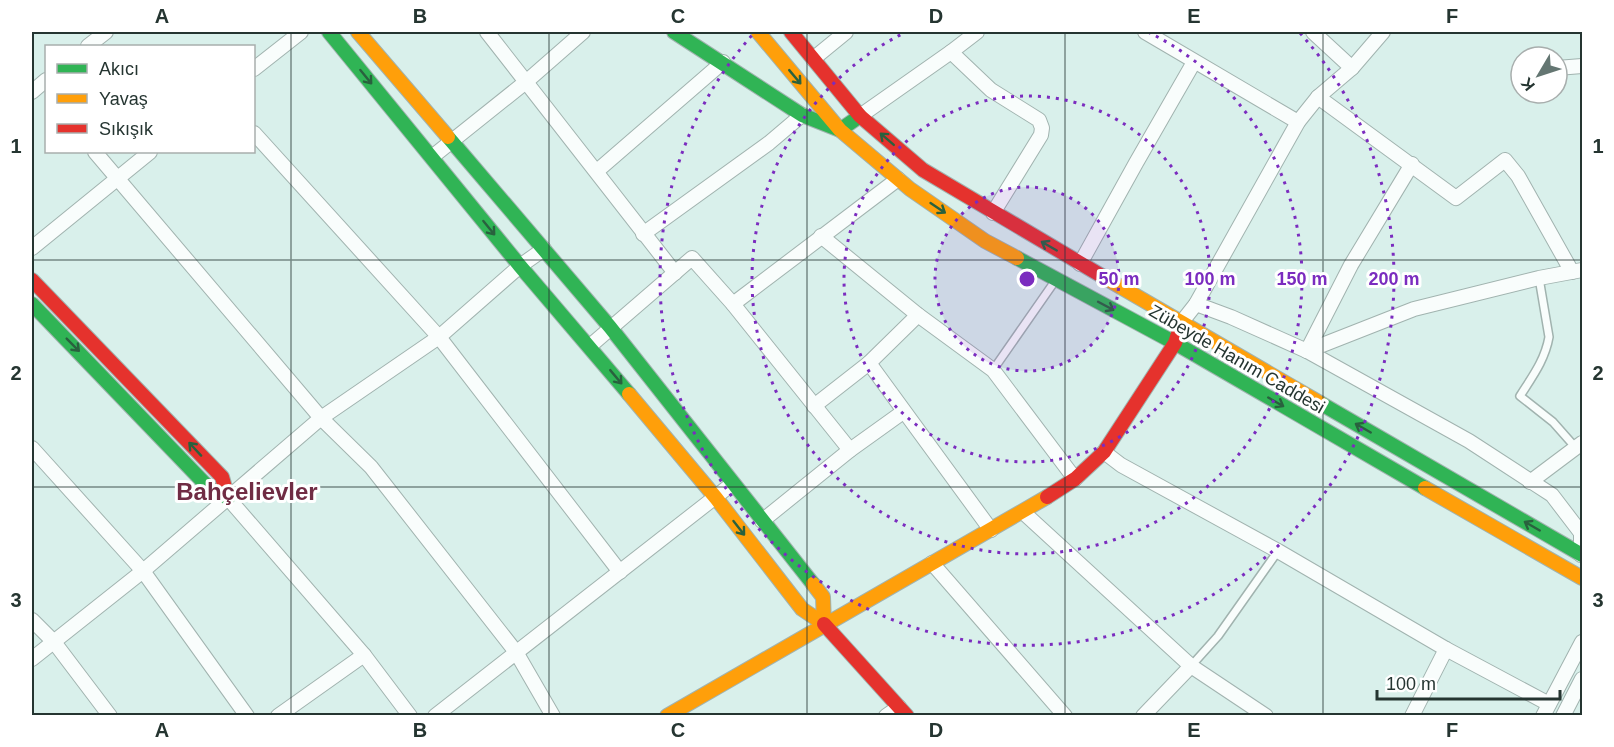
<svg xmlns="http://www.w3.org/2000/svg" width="1614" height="747" font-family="Arial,sans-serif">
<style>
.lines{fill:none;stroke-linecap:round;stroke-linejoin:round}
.lane-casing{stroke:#a1b3af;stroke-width:10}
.street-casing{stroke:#a1b3af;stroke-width:16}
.fast-casing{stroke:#a1b3af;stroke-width:16}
.slow-casing{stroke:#a1b3af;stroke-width:16}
.jam-casing{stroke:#a1b3af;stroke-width:16}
.lane{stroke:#f9fdfc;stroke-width:7}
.street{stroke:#f9fdfc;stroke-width:14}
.fast{stroke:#30b455;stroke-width:14}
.slow{stroke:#ff9f0a;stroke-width:14}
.jam{stroke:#e5322d;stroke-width:14}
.oneway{stroke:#29613e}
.grid{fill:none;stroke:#253531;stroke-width:1.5;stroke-opacity:0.55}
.ring{fill:none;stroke:#7b2cbf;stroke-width:3;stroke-dasharray:3 6}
.labels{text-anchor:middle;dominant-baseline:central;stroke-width:6;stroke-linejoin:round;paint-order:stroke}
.street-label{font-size:18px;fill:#253531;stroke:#fff}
.district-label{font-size:24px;font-weight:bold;fill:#702c44;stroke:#fff}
.centre{fill:#7b2cbf;stroke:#fff;stroke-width:3}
.ring-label{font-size:18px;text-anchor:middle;font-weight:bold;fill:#7b2cbf;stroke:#fff;stroke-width:6;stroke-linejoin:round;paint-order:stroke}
.neatline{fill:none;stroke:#253531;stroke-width:2}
.grid-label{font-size:20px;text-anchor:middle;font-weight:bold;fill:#253531}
</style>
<rect width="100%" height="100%" fill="#d9f0eb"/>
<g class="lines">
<g class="lane-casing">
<g id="lane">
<path d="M1539 278 1549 337C1545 360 1532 377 1520 396L1553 422 1576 448"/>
<polyline points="993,370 1055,281"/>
<polyline points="1191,666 1218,636 1278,551"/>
</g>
</g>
<g class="street-casing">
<g id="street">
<polyline points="487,32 675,273"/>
<polyline points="1145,32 1298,122"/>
<polyline points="1313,32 1352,68"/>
<polyline points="88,46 106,32"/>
<polyline points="951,52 991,90 1039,120 1042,128 1041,135 993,213"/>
<polyline points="813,59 846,32"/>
<polyline points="1557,68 1582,66"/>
<polyline points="254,69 301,32"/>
<polyline points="32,92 46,80"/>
<polyline points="1318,97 1456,198 1505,160 1518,176 1572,272"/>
<polyline points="860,116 951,52 977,32"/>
<polyline points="254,133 439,337 620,572"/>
<polyline points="95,152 321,418 371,467 516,652 553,716"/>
<polyline points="432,157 527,81 583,32"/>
<polyline points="597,171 723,62"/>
<polyline points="643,234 769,143 802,115"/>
<polyline points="821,236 918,315 993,370 1075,479"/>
<polyline points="32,248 150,152"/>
<polyline points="1080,264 1136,163 1194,62"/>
<polyline points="733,304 898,179"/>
<polyline points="1196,304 1231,317 1307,351 1469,441 1552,495 1581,533 1581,555"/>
<polyline points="1181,323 1196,304 1298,122 1318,97 1352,68 1383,32"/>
<polyline points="590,346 692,258 733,304 850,450"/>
<polyline points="1307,351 1414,309 1539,278 1582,270"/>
<polyline points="1307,351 1351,265 1412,164"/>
<polyline points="869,363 991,530"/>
<polyline points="814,406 869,363 918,315"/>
<polyline points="32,448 143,571 247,716"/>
<polyline points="1104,452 1121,465 1278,551 1446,649 1549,704"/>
<polyline points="1530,482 1582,443"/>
<polyline points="228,498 364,655 410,716"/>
<polyline points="1023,512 1191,666 1266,716"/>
<polyline points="762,521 850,450 903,412"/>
<polyline points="932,563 1065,716"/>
<polyline points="32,620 54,642 110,716"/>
<polyline points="32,659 143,571 321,418 439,337 520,266 544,249"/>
<polyline points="278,716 364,655"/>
<polyline points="435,716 732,484"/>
<polyline points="886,716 899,707"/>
<polyline points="1143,716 1191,666"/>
<polyline points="1412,716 1446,649"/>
<polyline points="1543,716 1582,642"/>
<polyline points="1563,716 1582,679"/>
</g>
</g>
<g class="fast-casing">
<g id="fast">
<polyline points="329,32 520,266 629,394"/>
<polyline points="674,32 802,115 840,130 860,116"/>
<polyline points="448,137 610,327 813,584"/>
<polyline points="1017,258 1175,343 1425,488"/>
<polyline points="32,304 210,489 228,498 226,491"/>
<polyline points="1320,403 1582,555"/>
</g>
</g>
<g class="slow-casing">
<g id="slow">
<polyline points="358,32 448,137"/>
<polyline points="758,32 840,130 910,189 985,241 1017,258"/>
<polyline points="1107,279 1320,403"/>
<polyline points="629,394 716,498 802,609 824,624 823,597 813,584"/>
<polyline points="1425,488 1582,578"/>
<polyline points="667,716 1047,497"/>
</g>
</g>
<g class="jam-casing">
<g id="jam">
<polyline points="791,32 860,116 923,170 1107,279"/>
<polyline points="32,280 222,477 226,491"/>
<polyline points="1047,497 1075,479 1104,452 1175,343 1180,328"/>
<polyline points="824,624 907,716"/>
</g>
</g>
<use href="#lane" class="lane"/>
<use href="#street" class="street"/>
<use href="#fast" class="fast"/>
<use href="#slow" class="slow"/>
<use href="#jam" class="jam"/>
</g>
<defs><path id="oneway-shaft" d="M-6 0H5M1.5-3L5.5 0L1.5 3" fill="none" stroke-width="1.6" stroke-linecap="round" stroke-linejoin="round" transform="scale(1.5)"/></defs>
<g class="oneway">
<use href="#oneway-shaft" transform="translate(366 77) rotate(51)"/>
<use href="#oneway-shaft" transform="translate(795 77) rotate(50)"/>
<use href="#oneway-shaft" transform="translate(887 139) rotate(-139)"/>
<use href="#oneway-shaft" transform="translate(938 208) rotate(34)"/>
<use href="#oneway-shaft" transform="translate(489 228) rotate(51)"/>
<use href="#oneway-shaft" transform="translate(1049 246) rotate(-150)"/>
<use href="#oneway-shaft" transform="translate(1106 306) rotate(28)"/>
<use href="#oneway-shaft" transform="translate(73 345) rotate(45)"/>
<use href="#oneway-shaft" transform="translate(616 377) rotate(50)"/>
<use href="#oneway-shaft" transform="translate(1276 402) rotate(30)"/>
<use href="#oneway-shaft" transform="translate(1363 428) rotate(-150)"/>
<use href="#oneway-shaft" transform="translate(195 449) rotate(-133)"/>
<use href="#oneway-shaft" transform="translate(1532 526) rotate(-150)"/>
<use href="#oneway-shaft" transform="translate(739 528) rotate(52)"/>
</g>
<path class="grid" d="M291 32V716M549 32V716M807 32V716M1065 32V716M1323 32V716M32 260H1582M32 487H1582"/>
<circle cx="1027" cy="279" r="92" fill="#7b2cbf" fill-opacity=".12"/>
<g class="ring">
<circle cx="1027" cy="279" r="92"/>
<circle cx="1027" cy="279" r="183"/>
<path d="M1148 32A275 275 0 1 1 906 32"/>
<path d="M1300 33A367 367 0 1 1 754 33"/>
</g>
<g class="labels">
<g class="street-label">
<text transform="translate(1237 359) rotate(30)">Zübeyde Hanım Caddesi</text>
</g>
<g class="district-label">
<text x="247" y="491">Bahçelievler</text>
</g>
</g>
<circle cx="1027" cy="279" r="9" class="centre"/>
<g class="ring-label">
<text x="1119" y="285">50 m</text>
<text x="1210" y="285">100 m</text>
<text x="1302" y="285">150 m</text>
<text x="1394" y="285">200 m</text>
</g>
<rect width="1614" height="747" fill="none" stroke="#ffffff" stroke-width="66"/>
<rect x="45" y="45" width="210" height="108" fill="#ffffff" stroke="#a8aead" stroke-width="1.5"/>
<rect x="57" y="64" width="30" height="9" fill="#30b455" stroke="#a8aead" stroke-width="1.5"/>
<text x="99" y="75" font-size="18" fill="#253531">Akıcı</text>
<rect x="57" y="94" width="30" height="9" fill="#ff9f0a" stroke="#a8aead" stroke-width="1.5"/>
<text x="99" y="105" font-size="18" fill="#253531">Yavaş</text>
<rect x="57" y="124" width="30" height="9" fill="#e5322d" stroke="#a8aead" stroke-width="1.5"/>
<text x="99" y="135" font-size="18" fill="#253531">Sıkışık</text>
<g transform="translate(1539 75) rotate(231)"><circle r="28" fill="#ffffff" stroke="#a8aead" stroke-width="1.5"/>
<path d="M0-4.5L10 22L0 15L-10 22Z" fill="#647672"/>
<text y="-9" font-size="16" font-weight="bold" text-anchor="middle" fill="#253531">K</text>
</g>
<path d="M1377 690v9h183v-9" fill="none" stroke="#253531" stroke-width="3"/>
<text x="1386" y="690" font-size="18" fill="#253531" stroke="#ffffff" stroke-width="4.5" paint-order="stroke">100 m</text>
<rect x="33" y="33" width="1548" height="681" class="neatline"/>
<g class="grid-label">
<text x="162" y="23">A</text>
<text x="420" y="23">B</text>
<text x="678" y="23">C</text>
<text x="936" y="23">D</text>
<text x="1194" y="23">E</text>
<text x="1452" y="23">F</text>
<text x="16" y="153">1</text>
<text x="1598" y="153">1</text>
<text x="16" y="380">2</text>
<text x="1598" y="380">2</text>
<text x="16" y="607">3</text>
<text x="1598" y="607">3</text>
<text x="162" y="737">A</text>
<text x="420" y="737">B</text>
<text x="678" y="737">C</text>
<text x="936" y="737">D</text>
<text x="1194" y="737">E</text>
<text x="1452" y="737">F</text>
</g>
</svg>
